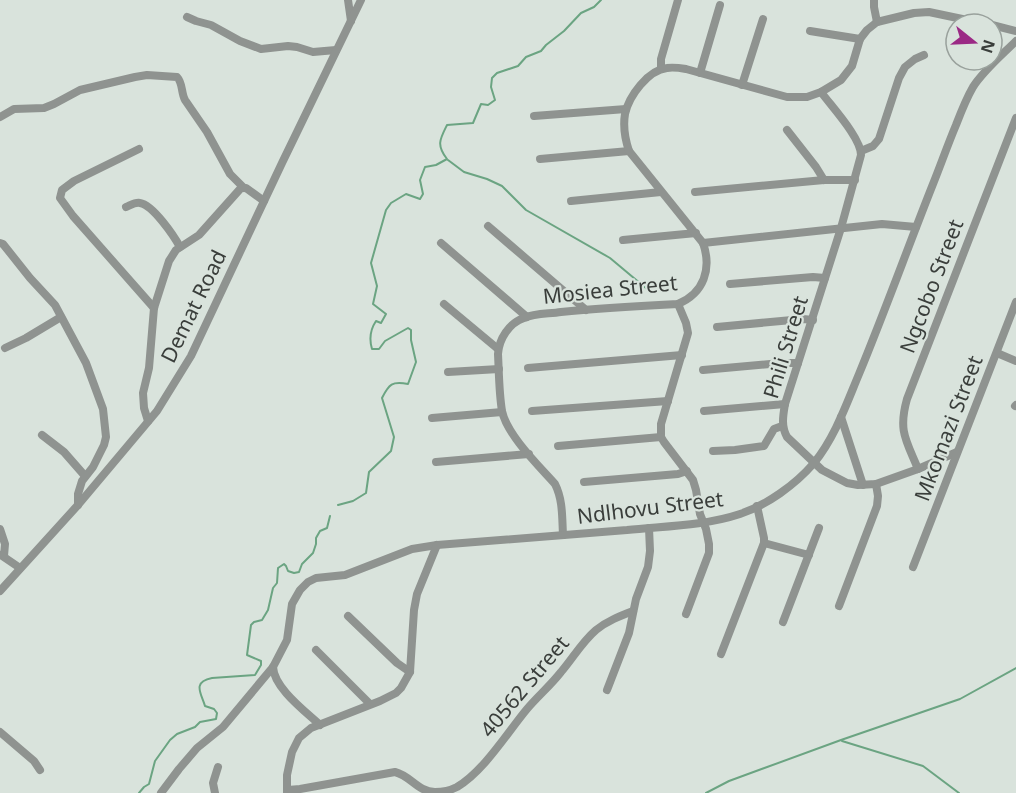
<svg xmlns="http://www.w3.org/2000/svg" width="1016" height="793" font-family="'Noto Sans',sans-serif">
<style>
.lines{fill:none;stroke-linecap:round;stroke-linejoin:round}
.stream{stroke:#6ba482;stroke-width:2}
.minor{stroke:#8f9390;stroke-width:8}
.labels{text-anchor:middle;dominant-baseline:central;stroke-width:4.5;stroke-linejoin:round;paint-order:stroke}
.street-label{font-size:21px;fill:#3a3e3b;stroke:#d9e3dc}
</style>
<rect width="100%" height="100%" fill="#d9e3dc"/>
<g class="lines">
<g class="stream">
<polyline points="448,160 464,172 487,179 502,186 526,210 610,258 647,289"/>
<path d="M338 505 353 501 366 493 369 472 391 451 394 437 382 398C389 384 392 381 408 384L416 362 411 340V330L408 328 385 341 379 349H372C369 339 370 330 376 321L381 323 386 314 373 304 377 286 371 263 386 210 391 203 406 194 420 199 423 194 420 180 425 167 436 165 447 159C436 145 440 139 447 125L473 123 481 104 488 105 495 100 491 87 492 78 497 73 518 66 526 57 541 51 546 45 564 31 581 13 594 7 601 0"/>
<polyline points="842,741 923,766 959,793"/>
<path d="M139 793 144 787 149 784 155 761 170 740 177 734 195 727 200 722 216 719 217 713 214 709 205 706C201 693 192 682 212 678L255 675 261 665V661L247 655 251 625 254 622 262 620 268 610 273 588 277 583 278 568 284 564 286 566 288 571 294 573 299 572 302 564 313 553 316 544V538L320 531 327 528 330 516"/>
<polyline points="706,793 729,781 841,740 960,699 1016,668"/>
</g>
<g class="minor">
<polyline points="348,0 351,21"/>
<polyline points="874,0 874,7 877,22"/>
<polyline points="187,17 196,21 211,25 240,41 261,49 288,46 297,47 313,52 336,50"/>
<polyline points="992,25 1016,31"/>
<polyline points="810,31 860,39"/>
<polyline points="661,69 661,59 678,0"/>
<polyline points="700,73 720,5"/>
<polyline points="742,85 763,19"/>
<path d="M821 92C832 107 861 138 861 155L841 228 785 404C783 416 781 426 787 437L822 470 847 483 858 485 876 484 918 469 957 452"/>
<polyline points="534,116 626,109"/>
<path d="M0 117 14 109 44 108 54 104 80 90 135 77 147 75 177 77C183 83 181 93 185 100L207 132 230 174 244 188"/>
<polyline points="787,130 816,167 824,180"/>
<polyline points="139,149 74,181 62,190 60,198 73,216 154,308"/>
<polyline points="861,151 873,146 879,139 899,78 905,67 915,59 924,55"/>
<polyline points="540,159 629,151"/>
<polyline points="695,192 824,180 855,180"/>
<polyline points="571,201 661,192"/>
<path d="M126 207C131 205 135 202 140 203 153 205 174 236 180 247"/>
<polyline points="488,226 586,310"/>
<polyline points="623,240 696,233"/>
<polyline points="0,243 3,244 30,278 55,305 86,363 103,409 106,437 104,445 93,467 82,481 78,494 78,505"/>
<polyline points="441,243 527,317"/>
<polyline points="703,243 882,224 916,227"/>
<polyline points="730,284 813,277 825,278"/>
<polyline points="444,304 498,349"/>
<polyline points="678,304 686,323 688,333 661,424 661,437 664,442 693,480 696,490 700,514 706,529 709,544 709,553 686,614"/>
<polyline points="717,327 803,319 813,320"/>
<polyline points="5,348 26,338 61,317"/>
<polyline points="997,353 1016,361"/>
<polyline points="528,368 682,355"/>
<polyline points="703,370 781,363 798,363"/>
<polyline points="448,372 499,369"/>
<polyline points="1015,406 1016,405"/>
<polyline points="532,411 668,401"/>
<polyline points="704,411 785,404"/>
<polyline points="841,417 863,485"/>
<polyline points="432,418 502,412"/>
<polyline points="148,421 144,408 143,393 149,368 154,308 169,261 176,250 199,235 241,188 246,188 264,201"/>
<polyline points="42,435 64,452 85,476"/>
<polyline points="558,446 661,437"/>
<polyline points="713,451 735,450 764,446 774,429 782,426"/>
<polyline points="436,462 529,454"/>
<path d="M918 469C906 440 898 431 907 399L1016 118"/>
<polyline points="584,482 678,474 687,471"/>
<polyline points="0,529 5,544 4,556"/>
<path d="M563 535C562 517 563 500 555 484 539 466 507 435 502 411 499 393 499 373 498 354 499 339 509 323 524 318 535 313 549 314 561 312 600 308 639 306 678 304 704 293 712 269 703 243L629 151C625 139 623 126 625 114 629 96 648 70 667 68 673 67 680 68 686 69L787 97H807L821 92 841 80 852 66 860 39 867 30 877 22 914 13 929 12 986 24"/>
<polyline points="764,543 809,555"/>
<polyline points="1,555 20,568"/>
<polyline points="913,567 1016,302"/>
<polyline points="0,591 78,505 157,411 191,356 282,163 361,0"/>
<polyline points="839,606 877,506 878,496 876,484"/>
<polyline points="348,616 397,663 410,672"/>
<polyline points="783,622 819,528"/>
<polyline points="316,650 370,704"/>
<polyline points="721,654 764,543 764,538 757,506"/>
<path d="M273 667C274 688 305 711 320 725"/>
<polyline points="607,690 629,633 636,599 648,567 650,551 649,528"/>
<polyline points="0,732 34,761 40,770"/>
<path d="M288 790 300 789 395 772C411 776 418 792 435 792 442 792 451 790 457 787 484 771 507 733 527 709 538 696 551 685 561 672 573 658 582 642 596 630 607 621 620 616 633 611"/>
<path d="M161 793 179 769 197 748 223 727 273 667 287 640 292 604 300 590 308 582 316 578 345 575 412 549 437 545C501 540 564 535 627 530 664 526 704 526 740 514 767 505 795 485 814 463 835 437 846 405 859 374 885 311 908 247 933 184 941 164 948 144 956 125 961 112 966 99 973 87 984 70 1002 55 1016 41"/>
<polyline points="215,793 213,783 218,767"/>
<polyline points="287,793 287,775 292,752 299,738 311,728 380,701 396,693 401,688 410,672 414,610 417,594 437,545"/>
</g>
</g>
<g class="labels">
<g class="street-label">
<text transform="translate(931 286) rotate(-69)">Ngcobo Street</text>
<text transform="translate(610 289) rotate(-6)">Mosiea Street</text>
<text transform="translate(193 306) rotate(-64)">Demat Road</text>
<text transform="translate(785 347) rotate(-73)">Phili Street</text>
<text transform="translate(948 428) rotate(-69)">Mkomazi Street</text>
<text transform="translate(650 507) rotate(-7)">Ndlhovu Street</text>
<text transform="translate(524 686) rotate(-50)">40562 Street</text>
</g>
</g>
<g transform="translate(974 42) rotate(108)"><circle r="28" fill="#d9e3dc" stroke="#99a19c" stroke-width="1.5"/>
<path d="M0-4.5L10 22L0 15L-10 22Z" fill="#9b2985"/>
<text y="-9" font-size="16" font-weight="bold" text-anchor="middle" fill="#3a3e3b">N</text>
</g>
</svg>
